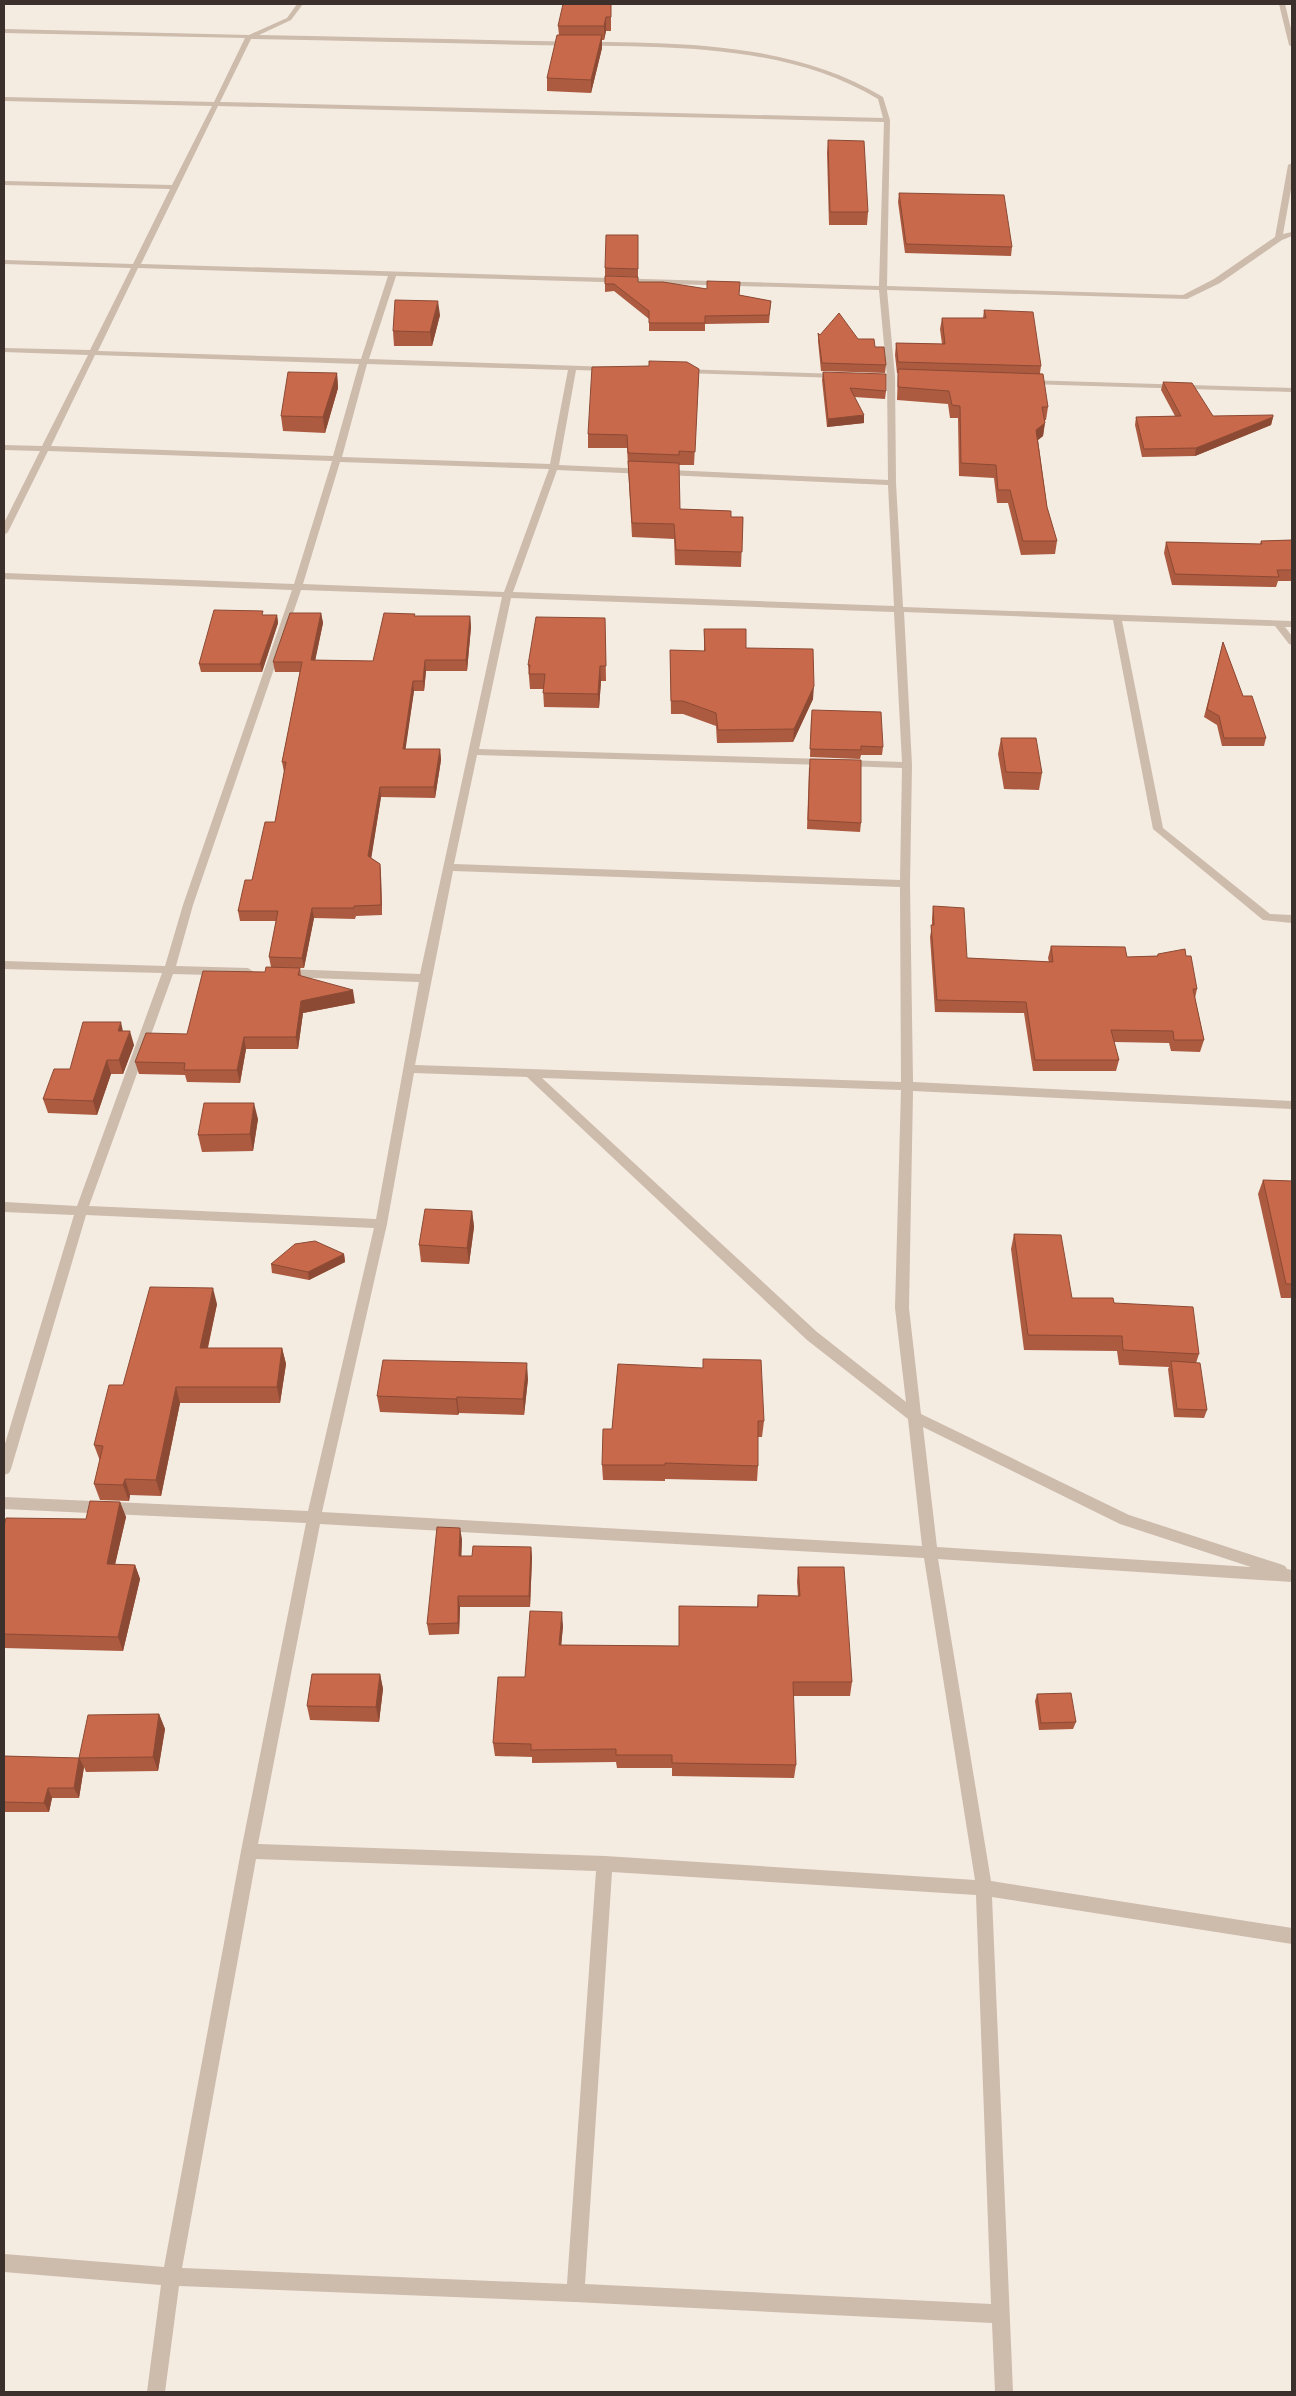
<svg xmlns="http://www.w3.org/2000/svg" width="1296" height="2396" font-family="Overpass,sans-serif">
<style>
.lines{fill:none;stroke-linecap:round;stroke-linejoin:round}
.minor{fill:#cdbbac;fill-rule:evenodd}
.wall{fill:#ac5a40}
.shaded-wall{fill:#8c4a34}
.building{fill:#c8694b;stroke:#8c4a34}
</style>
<rect width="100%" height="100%" fill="#f4ebe1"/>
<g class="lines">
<g class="minor">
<path d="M297 4H303L291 20 259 35C351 37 443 39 536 41 651 44 780 35 883 97L890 120 887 286 1183 295 1214 279 1275 237 1288 165 1292 163V184L1283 234 1292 232V236L1282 240 1220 283 1187 299 887 290 895 377 896 483 903 607 1292 621V627H1285L1292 636V645L1289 644 1275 626 1122 621 1163 828 1270 914 1292 915V923L1263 920 1153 829 1113 620 904 612 912 765 910 884 913 1082 1292 1101V1109L913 1091 909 1308 921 1414 1129 1515 1280 1564 1285 1566 1287 1569 1292 1570V1582L938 1559 991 1881 1292 1928V1944L992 1897 1013 2392H995L992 2323 575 2302 179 2286 165 2392H147L161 2285 4 2272V2254L164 2267 241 1851 306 1523 4 1509V1497L308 1511 374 1228 86 1215 11 1469 9 1473 4 1475V1447L74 1215 4 1212V1202L77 1206 162 973 4 969V961L165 966 183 905 292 590 4 579V573L294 584 332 461 48 451 8 532 4 535V523L40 451 4 450V445L42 446 88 355 4 352V348L90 350 131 268 4 264V260L133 264 170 189 4 185V181L172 185 212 106 4 101V97L214 102 245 38 4 33V29L249 35 287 18ZM251 39C345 41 438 43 531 45 646 48 776 38 878 99L883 118 220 102ZM218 106 884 122 879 286 141 264ZM138 268 388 276 361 359 98 351ZM396 276 879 290 887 377 888 480 559 465 576 370 608 371H611V367L369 359ZM95 355 359 364 333 456 51 446ZM367 364 568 370 550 464 342 457ZM340 462 549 469 504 592 303 584ZM557 470 888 485 894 606 513 592ZM301 590 502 597 420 974 285 969 279 973 285 977 419 982 376 1219 89 1206 173 974 248 976 254 972 248 968 176 966 193 905ZM511 598 894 612 902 762 845 760 840 763 845 766 902 768 900 880 454 864 477 755 825 765 830 762 825 759 479 749ZM453 871 900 887 901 1082 415 1065ZM414 1073 527 1077 807 1340 908 1419 922 1546 322 1512 387 1224ZM542 1078 901 1090 895 1308 906 1402 817 1332ZM923 1427 1120 1524 1251 1567 937 1547ZM320 1524 924 1558 975 1880 605 1856 258 1844ZM256 1859 596 1871 567 2284 182 2268ZM612 1872 976 1895 991 2304 585 2284Z"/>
<polygon points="1279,4 1285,4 1292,33 1292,47 1289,45"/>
<polygon points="680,369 838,374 842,376 838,378 683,373 680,373"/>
<polygon points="1025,380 1292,388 1292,392 1028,384 1025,384"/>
</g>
</g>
<g class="wall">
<polygon points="611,4 611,31 606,31 604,40 602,40 602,48 591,93 547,91 547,78 559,35 558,26"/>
<polygon points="828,140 868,212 867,225 829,225 827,153"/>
<polygon points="899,193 1012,247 1011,256 905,253 898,202"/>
<polygon points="638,235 638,277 605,276 605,268"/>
<polygon points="605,276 638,282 739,295 771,301 769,323 705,324 705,331 649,331 649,319 614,291 605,292"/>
<polygon points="984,310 1041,366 1040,373 1048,407 1046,420 1045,420 1043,436 1038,440 1047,507 1057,541 1055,554 1021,555 1008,503 997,503 994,478 959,476 958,418 950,418 948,404 897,400 898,373 897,373 895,355 896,343 942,344 940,329 942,318 983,318"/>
<polygon points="440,315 432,346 394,346 393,331"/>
<polygon points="818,333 820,335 858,339 875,347 886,365 885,373 821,371 818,341"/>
<polygon points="699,369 694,465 679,465 680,509 731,511 731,517 743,517 741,567 675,565 674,539 632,537 627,448 588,448 588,434"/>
<polygon points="823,372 886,391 885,399 854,397 864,423 827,427 822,380"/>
<polygon points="337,373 338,388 325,433 283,431 281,416"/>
<polygon points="1163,382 1213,416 1273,417 1271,425 1195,456 1142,457 1135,425 1136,417 1175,416 1161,390"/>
<polygon points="1292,540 1292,581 1278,581 1276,587 1172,585 1164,553 1166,542 1260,544 1261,541"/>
<polygon points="321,613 323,623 315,660 373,661 415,616 470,616 471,627 467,671 426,671 424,691 414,691 405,749 440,749 441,760 435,798 381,797 371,858 380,864 381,875 382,915 356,916 355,919 314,918 304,968 300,968 301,976 355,1003 303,1013 298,1049 246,1049 240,1083 187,1082 185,1075 139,1074 135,1062 187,1034 265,972 271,967 269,957 276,921 240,921 238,911 252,880 275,822 284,772 282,762 300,672 275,672 273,662"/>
<polygon points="277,615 278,623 262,672 201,672 199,664"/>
<polygon points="605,618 606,681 601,681 599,708 544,707 543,689 530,689 528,665"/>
<polygon points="704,629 746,648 813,699 793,742 717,743 716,726 683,714 671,714 670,650 704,651"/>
<polygon points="1223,642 1243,696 1266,738 1264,746 1222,746 1217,725 1204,717"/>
<polygon points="811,718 883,747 882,755 861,755 860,759 810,757"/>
<polygon points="1001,738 1042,773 1039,790 1004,789 998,754"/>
<polygon points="809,767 861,823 860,832 807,829"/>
<polygon points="933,906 967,958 1049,962 1048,958 1051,946 1127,957 1157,956 1158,954 1186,956 1197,989 1195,998 1204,1040 1200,1052 1171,1051 1169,1043 1114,1042 1119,1060 1116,1071 1033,1071 1024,1013 935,1012 930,937 932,925 932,918"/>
<polygon points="123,1031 134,1045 123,1074 111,1074 97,1115 48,1113 43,1099 70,1069"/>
<polygon points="258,1119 253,1151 202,1152 198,1135"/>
<polygon points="1263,1180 1292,1181 1292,1298 1281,1298 1258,1194"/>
<polygon points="472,1211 474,1227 469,1264 421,1262 419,1245"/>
<polygon points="1014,1234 1072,1298 1114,1303 1199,1354 1196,1363 1207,1410 1204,1418 1174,1417 1168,1369 1169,1367 1119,1365 1117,1351 1024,1350 1011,1249"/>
<polygon points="344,1254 345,1262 309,1280 272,1273 271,1264"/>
<polygon points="217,1304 208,1348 282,1348 286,1364 280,1403 180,1403 161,1496 130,1495 129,1501 100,1500 94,1484 100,1461 94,1445 123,1385"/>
<polygon points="618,1364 764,1421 762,1437 758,1437 758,1466 757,1481 665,1479 665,1481 603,1480 602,1465 612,1429"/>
<polygon points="528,1379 524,1415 459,1413 458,1415 380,1412 377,1396"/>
<polygon points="120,1502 126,1517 115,1564 135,1565 140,1579 123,1651 4,1648 4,1526 86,1519"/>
<polygon points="462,1539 461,1556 472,1556 531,1547 532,1558 530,1607 460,1607 459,1634 429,1635 427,1624"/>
<polygon points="798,1567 852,1682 850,1696 793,1696 796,1765 794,1778 672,1776 672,1768 617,1768 616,1762 532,1763 532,1757 495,1756 493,1743 525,1677 563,1626 561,1645 679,1646 757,1607 758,1595 798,1596 797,1582"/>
<polygon points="380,1674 383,1689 379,1722 310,1720 307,1706"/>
<polygon points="1037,1694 1076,1722 1073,1729 1039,1730 1035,1701"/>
<polygon points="159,1714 165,1729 158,1771 86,1772 84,1767 79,1798 52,1798 49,1812 4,1812 4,1756 79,1758"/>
</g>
<g class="shaded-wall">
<polygon points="606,17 606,31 604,40 604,26"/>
<polygon points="602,35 602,48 591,93 591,80"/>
<polygon points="438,301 440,315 432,346 430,332"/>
<polygon points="337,373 338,388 325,433 323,417"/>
<polygon points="864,415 864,423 827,427 828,419"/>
<polygon points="1273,417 1271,425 1195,456 1196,448"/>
<polygon points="1045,423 1043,436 1034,443 1036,430"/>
<polygon points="321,613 323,623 313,671 311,660"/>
<polygon points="277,615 278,623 262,672 260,664"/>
<polygon points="470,616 471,627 467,671 466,660"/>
<polygon points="425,660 426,671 424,691 423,681"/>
<polygon points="600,666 601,681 599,708 598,694"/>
<polygon points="413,681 414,691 404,760 403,749"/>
<polygon points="814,686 813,699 793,742 794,729"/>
<polygon points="440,749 441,760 435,798 434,787"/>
<polygon points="380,787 381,797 370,866 368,856"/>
<polygon points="380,864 381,875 382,915 381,905"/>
<polygon points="312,908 314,918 304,968 302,958"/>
<polygon points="353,990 355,1003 303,1013 298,1049 296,1037 301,1001"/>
<polygon points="121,1022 124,1036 118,1031"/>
<polygon points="130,1031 134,1045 123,1074 119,1060"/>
<polygon points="244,1037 246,1049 240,1083 237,1070"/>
<polygon points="107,1060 111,1074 97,1115 93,1101"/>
<polygon points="254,1103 258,1119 253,1151 250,1134"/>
<polygon points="472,1211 474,1227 469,1264 467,1248"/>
<polygon points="344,1254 345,1262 309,1280 308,1272"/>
<polygon points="213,1288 217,1304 204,1364 200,1348"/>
<polygon points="282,1348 286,1364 280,1403 277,1387"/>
<polygon points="527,1363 528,1379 524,1415 523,1399"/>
<polygon points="176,1387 180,1403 161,1496 156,1480"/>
<polygon points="457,1397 459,1413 458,1415 456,1399"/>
<polygon points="125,1479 130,1495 129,1501 123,1485"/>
<polygon points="120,1502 126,1517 112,1578 107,1564"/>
<polygon points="460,1528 462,1539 461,1567 459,1556"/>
<polygon points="531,1547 532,1558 530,1607 529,1596"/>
<polygon points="135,1565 140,1579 123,1651 118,1637"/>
<polygon points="458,1596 460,1607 459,1634 458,1623"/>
<polygon points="562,1612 563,1626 560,1659 559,1645"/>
<polygon points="380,1674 383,1689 379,1722 376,1707"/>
<polygon points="159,1714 165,1729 158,1771 153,1757"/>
<polygon points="79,1758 84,1767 79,1798 74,1788"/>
<polygon points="48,1788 52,1798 49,1812 44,1803"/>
</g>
<g class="building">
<polygon points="563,4 611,4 611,17 606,17 604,26 558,26"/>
<polygon points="557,35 602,35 591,80 547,78"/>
<polygon points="828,140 864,141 868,212 830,212"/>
<polygon points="899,193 1004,195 1012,247 906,244"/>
<polygon points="606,235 638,235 638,269 605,268"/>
<polygon points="605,276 638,277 638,282 663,282 707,289 707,281 740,282 739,295 771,301 769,315 705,316 705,323 649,323 649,311 614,284 605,284"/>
<polygon points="395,300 438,301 430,332 393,331"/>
<polygon points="984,310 1033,312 1041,366 898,362 896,343 945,344 942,318 986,318"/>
<polygon points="839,313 858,339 874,339 875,347 884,347 886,365 822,363 818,333 820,335"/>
<polygon points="649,361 687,362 699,369 695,452 679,451 679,455 628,453 627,435 588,434 592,367 649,366"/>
<polygon points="898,369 1043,374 1048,407 1042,407 1045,423 1036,430 1047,507 1057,541 1023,541 1010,490 998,490 996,465 961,463 960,406 952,405 949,391 898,387"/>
<polygon points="288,372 337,373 323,417 281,416"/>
<polygon points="823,372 886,374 886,391 850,388 864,415 828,419"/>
<polygon points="1163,382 1192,383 1213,416 1273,415 1273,417 1196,448 1144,449 1136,417 1181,416"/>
<polygon points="628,461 679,463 680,509 731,511 731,517 743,517 742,552 676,550 674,524 632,523"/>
<polygon points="1292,540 1292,570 1277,570 1279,577 1175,574 1166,542 1262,544 1261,541"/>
<polygon points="214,610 263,611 262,615 277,615 260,664 199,664"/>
<polygon points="290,613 321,613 311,660 373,661 384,613 415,614 414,616 470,616 466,660 425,660 423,681 413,681 403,749 440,749 434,787 380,787 368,856 380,864 381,905 354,906 354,908 312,908 302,958 269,957 278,911 238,911 245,880 252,880 265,822 275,822 286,762 282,762 302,662 273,662"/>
<polygon points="536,617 605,618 606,666 600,666 598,694 543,693 545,674 529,674 530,665 528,665"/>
<polygon points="704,629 746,629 746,648 813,649 814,686 794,729 718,730 716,713 683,701 671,701 670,650 705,651"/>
<polygon points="1223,642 1243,696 1252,696 1266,738 1224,738 1219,716 1207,709"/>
<polygon points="812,710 881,712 883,747 861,746 861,750 810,749"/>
<polygon points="1001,738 1036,738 1042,773 1006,772"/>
<polygon points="810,759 861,760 861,823 808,820"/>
<polygon points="933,906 964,908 967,958 1053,962 1051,946 1125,947 1127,957 1158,956 1158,954 1185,949 1186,956 1191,956 1197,989 1193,989 1204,1040 1174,1040 1173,1031 1111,1030 1119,1060 1035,1060 1026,1002 937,1000 931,925 934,925"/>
<polygon points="266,967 300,968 298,975 353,990 301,1001 296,1037 244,1037 237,1070 184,1070 185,1063 135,1062 146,1033 187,1034 203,971 265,972"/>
<polygon points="83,1022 121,1022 118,1031 130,1031 119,1060 107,1060 93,1101 43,1099 54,1069 70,1069"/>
<polygon points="204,1103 254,1103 250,1134 198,1135"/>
<polygon points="1263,1180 1292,1181 1292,1284 1286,1284"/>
<polygon points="425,1209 472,1211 467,1248 419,1245"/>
<polygon points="1014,1234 1061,1235 1072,1298 1113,1298 1114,1303 1193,1307 1199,1354 1123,1350 1122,1336 1028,1335"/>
<polygon points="315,1241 344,1254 308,1272 271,1264 295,1244"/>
<polygon points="150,1287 213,1288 200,1348 282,1348 277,1387 176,1387 156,1480 125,1479 123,1485 94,1484 103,1446 94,1445 109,1385 123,1385"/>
<polygon points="703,1359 761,1360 764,1421 758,1421 758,1466 665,1463 665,1465 602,1465 603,1429 612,1429 618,1364 703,1368"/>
<polygon points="383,1360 527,1363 523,1399 457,1397 456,1399 377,1396"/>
<polygon points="1171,1361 1200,1363 1207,1410 1177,1409"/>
<polygon points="90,1501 120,1502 107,1564 135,1565 118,1637 4,1634 4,1526 6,1518 86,1519"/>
<polygon points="437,1527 460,1528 459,1556 472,1556 473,1546 531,1547 529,1596 458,1596 458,1623 427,1624"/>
<polygon points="798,1567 844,1567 852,1682 793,1682 796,1765 672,1763 672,1755 616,1755 616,1749 531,1750 531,1744 493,1743 498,1677 525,1677 530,1611 562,1612 559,1645 679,1646 679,1606 758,1607 758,1595 800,1596"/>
<polygon points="312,1674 380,1674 376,1707 307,1706"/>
<polygon points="1071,1693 1076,1722 1041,1723 1037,1694"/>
<polygon points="159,1714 153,1757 79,1758 88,1715"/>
<polygon points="4,1756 79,1758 74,1788 48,1788 44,1803 4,1802"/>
</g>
<rect width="1296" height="2396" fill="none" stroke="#3b302b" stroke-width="10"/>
</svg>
